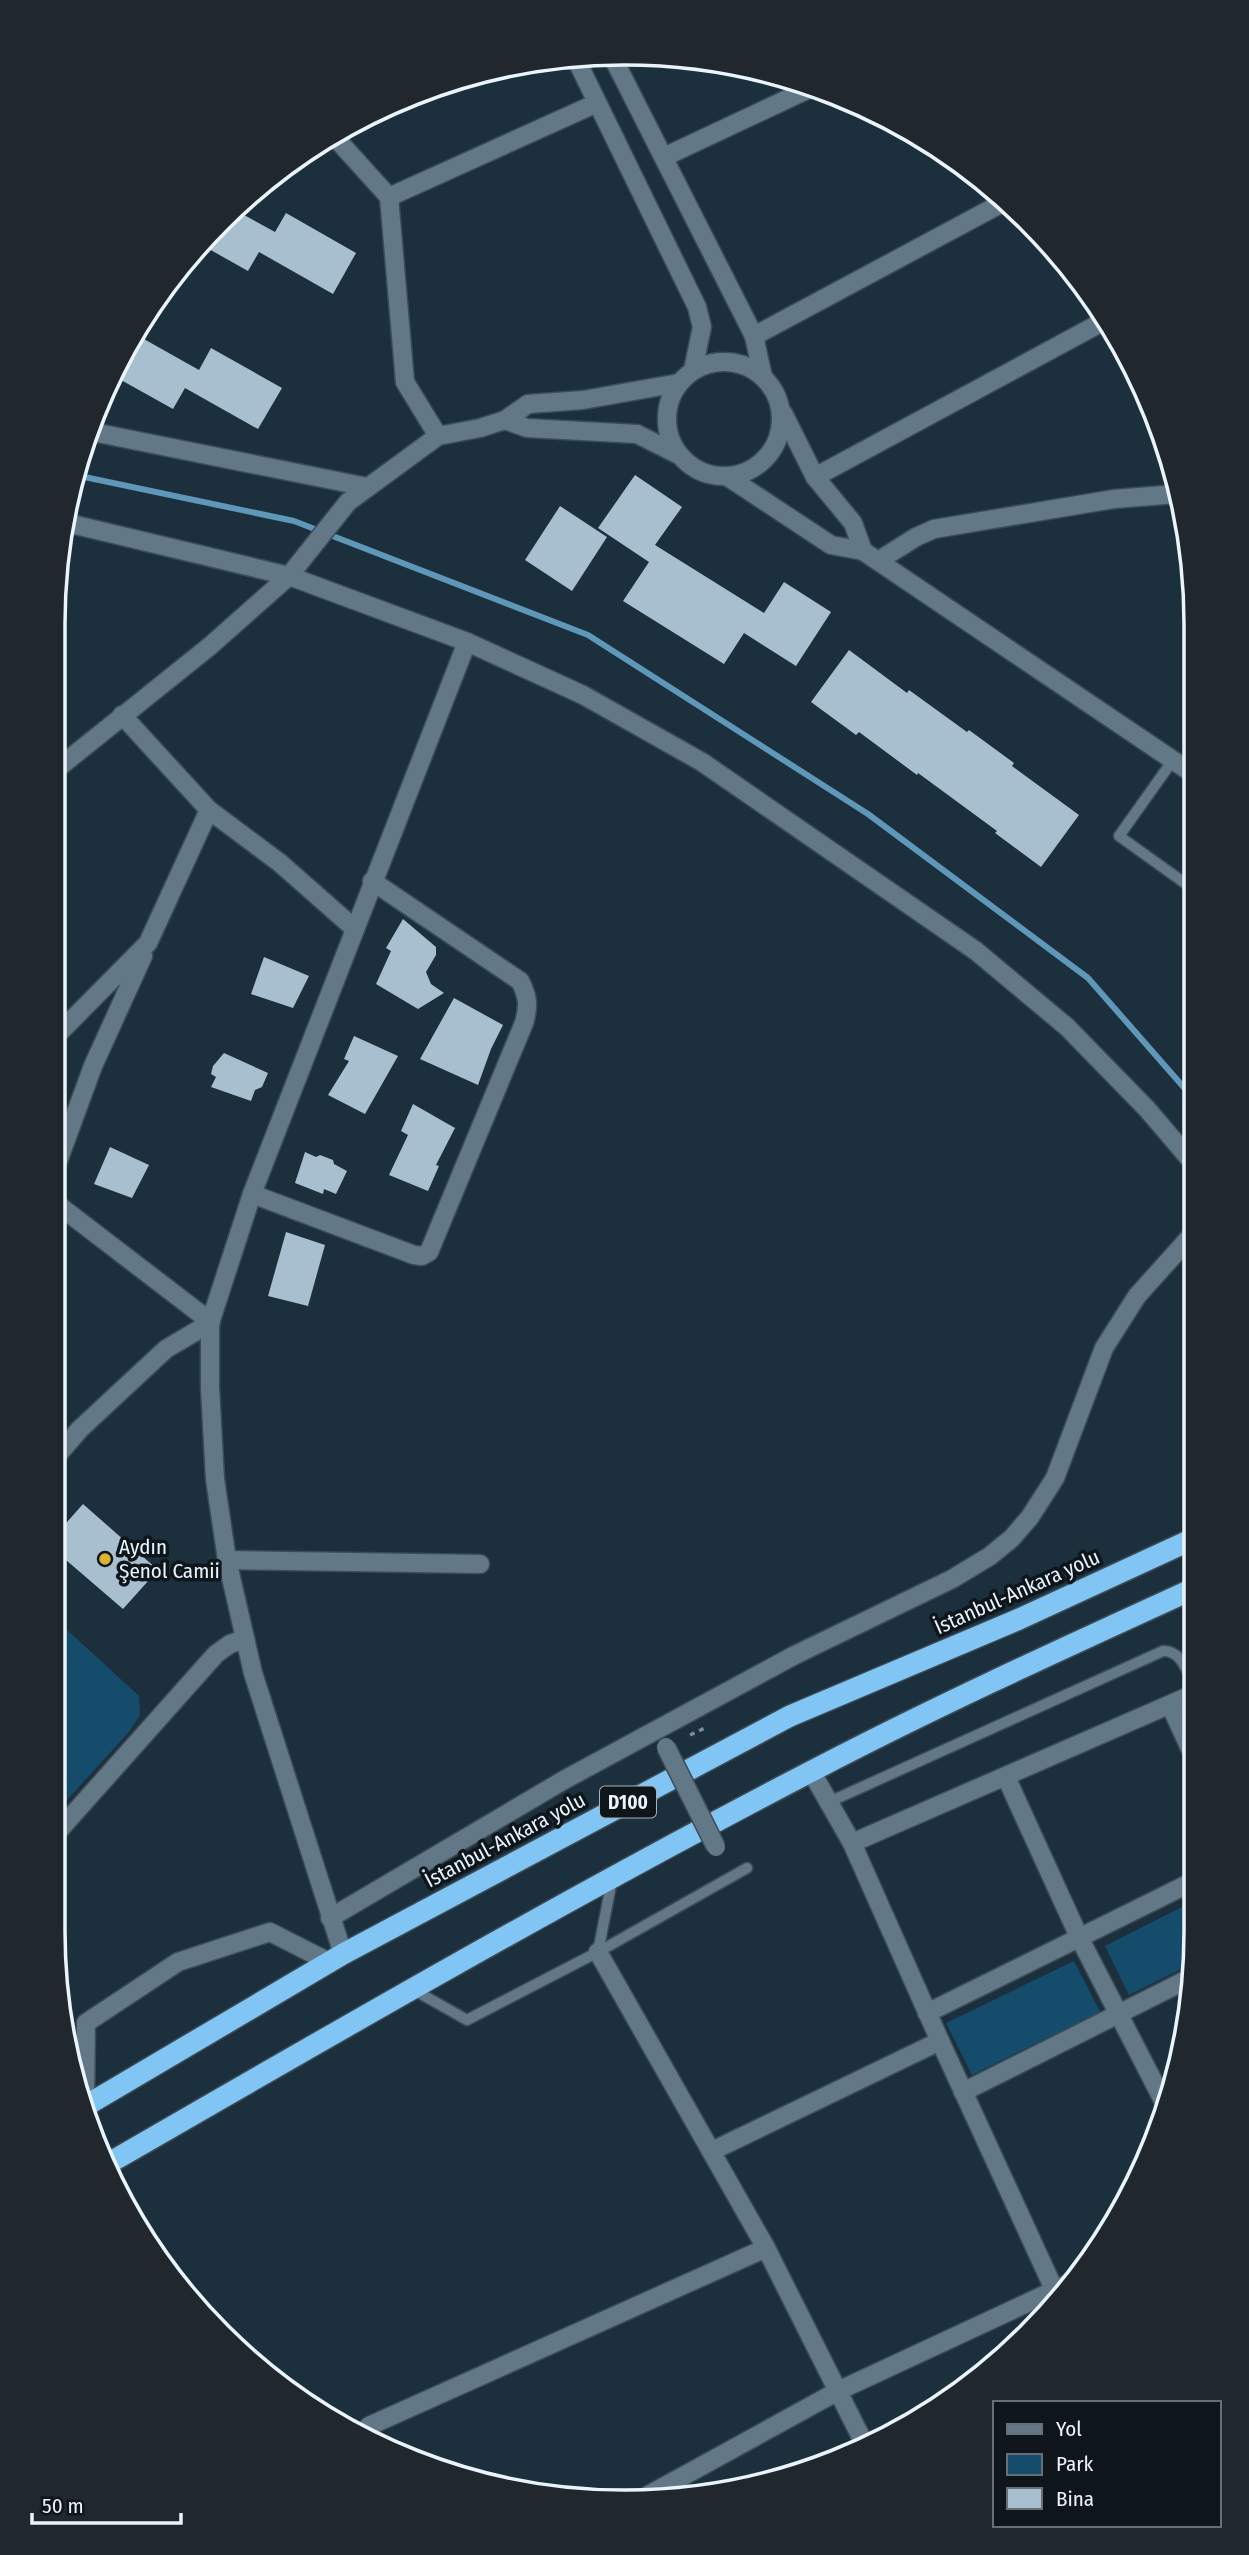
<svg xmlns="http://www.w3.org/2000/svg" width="1249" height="2555" font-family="'Fira Sans Condensed',sans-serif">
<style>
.green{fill:#154c6c}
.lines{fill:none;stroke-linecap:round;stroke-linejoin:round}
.stream{stroke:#5e97b8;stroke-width:6}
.building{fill:#a8bfd0}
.lane-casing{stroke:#3c4c57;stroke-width:13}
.street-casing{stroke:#3c4c57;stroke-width:21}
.secondary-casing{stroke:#3c4c57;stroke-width:21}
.highway-casing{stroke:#3c4c57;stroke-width:24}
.path{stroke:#7c8b96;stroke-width:3.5;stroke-dasharray:5 5;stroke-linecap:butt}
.lane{stroke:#637887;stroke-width:10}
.street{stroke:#637887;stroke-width:18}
.secondary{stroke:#637887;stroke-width:18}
.highway{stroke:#80c5f3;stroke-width:21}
.street-bridge-casing{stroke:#3c4c57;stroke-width:21;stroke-linecap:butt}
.street-bridge{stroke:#637887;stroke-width:18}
.poi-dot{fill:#ddb233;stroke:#0e161c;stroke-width:2.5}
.labels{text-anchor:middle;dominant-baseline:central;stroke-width:7;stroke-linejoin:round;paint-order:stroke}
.shield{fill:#0e161c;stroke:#a7b1ba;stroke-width:2}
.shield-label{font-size:19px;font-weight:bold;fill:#e9f4fd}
.poi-label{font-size:21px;fill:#e9f4fd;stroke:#0e161c;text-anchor:start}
.street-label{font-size:21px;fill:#e9f4fd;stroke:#0e161c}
.rim{fill:none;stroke:#e9f4fd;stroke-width:3.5}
</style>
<rect width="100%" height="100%" fill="#1c2f3c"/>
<g class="green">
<polygon points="53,1617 139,1696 140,1715 129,1732 53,1815"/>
<polygon points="1196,1900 1193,1963 1129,1995 1105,1946"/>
<polygon points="1074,1961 1100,2012 972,2075 946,2023"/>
</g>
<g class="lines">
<polyline class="stream" points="75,475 294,521 588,635 868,814 1088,978 1194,1099"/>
</g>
<g class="building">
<polygon points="233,209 275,232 286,213 356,253 333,294 259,252 248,271 200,244 220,220"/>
<polygon points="135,334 199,370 211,348 282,388 258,429 185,388 173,409 112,375"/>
<polygon points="635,475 682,507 655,545 764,613 784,582 831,612 796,666 744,633 724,664 623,601 649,562 598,528"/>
<polygon points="560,506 607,537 572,591 525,560"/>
<polygon points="849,650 907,693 909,690 967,732 969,730 1014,763 1012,766 1079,815 1041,867 995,833 997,831 918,773 917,775 859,732 856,735 811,702"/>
<polygon points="403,919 436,947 436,955 426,972 431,984 444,993 418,1009 376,984 391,951 386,948"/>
<polygon points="264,957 309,976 293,1008 251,994"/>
<polygon points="454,998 503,1025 491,1049 478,1085 420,1059"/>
<polygon points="354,1036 398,1056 365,1114 328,1095 349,1061 344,1059"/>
<polygon points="224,1053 268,1073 262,1087 255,1090 251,1101 211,1087 216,1077 211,1074 213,1066"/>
<polygon points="413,1104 455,1128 436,1165 439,1166 428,1191 389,1175 408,1135 401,1131"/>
<polygon points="110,1147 149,1165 132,1198 94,1184"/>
<polygon points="305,1152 316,1157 320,1155 333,1160 334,1164 347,1171 336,1194 324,1189 323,1194 295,1183"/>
<polygon points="286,1232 325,1245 308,1306 268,1296"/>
<polygon points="83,1504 158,1570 123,1609 52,1548 52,1539"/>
</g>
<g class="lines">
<g class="lane-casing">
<g id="lane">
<polyline points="1173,760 1119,836 1193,889"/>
<path d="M829 1802 1163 1651C1182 1650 1188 1674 1196 1689"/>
<polyline points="598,1952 612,1880"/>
<polyline points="414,1990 467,2020 598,1952 747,1868"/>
</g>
</g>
<g class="street-casing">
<g id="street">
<polyline points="333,135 389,197 405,382 438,436"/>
<polyline points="664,157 813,87"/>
<polyline points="389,197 597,103"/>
<polyline points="754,336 1004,202"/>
<polyline points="88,431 367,487"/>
<polyline points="815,477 1104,321"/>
<polyline points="878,561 916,537 934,529 1114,499 1177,494"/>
<polyline points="467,642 583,695 702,762 976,951 1067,1027 1147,1109 1194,1164"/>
<polyline points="122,715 209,810 280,863 355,929"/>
<polyline points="53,1039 148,943 209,810"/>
<polyline points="53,1175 93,1066 143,956"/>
<path d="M252 1194 414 1255 422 1256 429 1252 524 1023C529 1006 528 996 520 981L372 881"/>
<polyline points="53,1201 211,1322"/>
<polyline points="53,1460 80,1429 166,1349 210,1323"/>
<polyline points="227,1560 480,1564"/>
<polyline points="1170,1705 1196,1761"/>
<polyline points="811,1771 852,1843"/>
<polyline points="1006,1777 1080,1939 1166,2106"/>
<polyline points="53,1837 216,1654 230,1644 245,1639"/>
<polyline points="330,1918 564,1780 795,1655 952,1579 990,1556 1012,1538 1030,1517 1055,1478 1104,1348 1137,1296 1190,1237 1194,1230"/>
<polyline points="598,1952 766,2248 866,2447"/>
<polyline points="927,2013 1196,1880"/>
<polyline points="940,2041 1059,2300"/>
<polyline points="963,2092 1192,1977"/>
<polyline points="85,2106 86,2023 178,1962 270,1932 329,1962"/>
<polyline points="712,2151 940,2041 852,1843 1196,1693"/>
<polyline points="369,2426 766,2248"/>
<polyline points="647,2496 838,2391 1070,2283"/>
</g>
</g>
<g class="secondary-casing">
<g id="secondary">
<polyline points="611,54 754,336 763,377"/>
<polyline points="575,57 697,307 702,327 693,370"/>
<circle cx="724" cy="419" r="57"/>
<polyline points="783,413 815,477 853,523 863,551"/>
<polyline points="505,420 528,404 583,400 679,383"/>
<polyline points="728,477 831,545 863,551 1192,773"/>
<polyline points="63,522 289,576 467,642 252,1194 210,1323 210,1388 215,1479 227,1560 253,1673 343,1954"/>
<polyline points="53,772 210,646 289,576 348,502 438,436 480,428 505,420 527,428 637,434 677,454"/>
</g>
</g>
<g class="highway-casing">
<g id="highway">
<polyline points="82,2108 343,1954 790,1716 1017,1620 1195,1538"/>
<path d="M109 2163C341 2029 573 1895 810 1772 936 1706 1066 1647 1195 1588"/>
</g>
</g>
<polyline class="path" points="690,1735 705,1728"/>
<use href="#lane" class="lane"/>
<use href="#street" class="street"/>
<use href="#secondary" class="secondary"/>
<use href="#highway" class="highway"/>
<g class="street-bridge-casing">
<polyline id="street-bridge" points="666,1747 716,1847"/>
</g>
<use href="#street-bridge" class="street-bridge"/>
</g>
<circle class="poi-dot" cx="105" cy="1559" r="7"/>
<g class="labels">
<rect class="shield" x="600" y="1786.5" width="56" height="31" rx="5"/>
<g class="shield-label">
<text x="628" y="1802">D100</text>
</g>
<g class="poi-label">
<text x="119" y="1547">Aydın<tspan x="119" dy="24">Şenol Camii</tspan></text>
</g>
<g class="street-label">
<text transform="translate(1017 1592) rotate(-24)">İstanbul-Ankara yolu</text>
<text transform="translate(505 1840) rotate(-28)">İstanbul-Ankara yolu</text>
</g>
</g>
<path d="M0 0H1249V2555H0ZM624 65H625A559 559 0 0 1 1184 624V1931A559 559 0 0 1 625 2490H624A559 559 0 0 1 65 1931V624A559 559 0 0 1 624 65Z" fill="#20282e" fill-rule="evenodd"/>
<path class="rim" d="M624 65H625A559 559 0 0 1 1184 624V1931A559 559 0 0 1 625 2490H624A559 559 0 0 1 65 1931V624A559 559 0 0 1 624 65Z"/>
<rect x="993" y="2401" width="228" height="126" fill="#0e161c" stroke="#666f76" stroke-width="2"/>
<rect x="1007" y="2424" width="35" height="10" fill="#637887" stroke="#666f76" stroke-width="2"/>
<text x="1056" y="2436" font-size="21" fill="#e9f4fd">Yol</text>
<rect x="1007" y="2454" width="35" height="21" fill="#154c6c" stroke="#666f76" stroke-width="2"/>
<text x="1056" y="2471" font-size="21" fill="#e9f4fd">Park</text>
<rect x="1007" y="2488" width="35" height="21" fill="#a8bfd0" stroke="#666f76" stroke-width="2"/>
<text x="1056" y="2506" font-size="21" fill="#e9f4fd">Bina</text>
<path d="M32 2513v10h149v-10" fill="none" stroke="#e9f4fd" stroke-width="3.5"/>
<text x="42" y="2513" font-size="21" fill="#e9f4fd" stroke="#0e161c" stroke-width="5" paint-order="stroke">50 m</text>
</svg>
